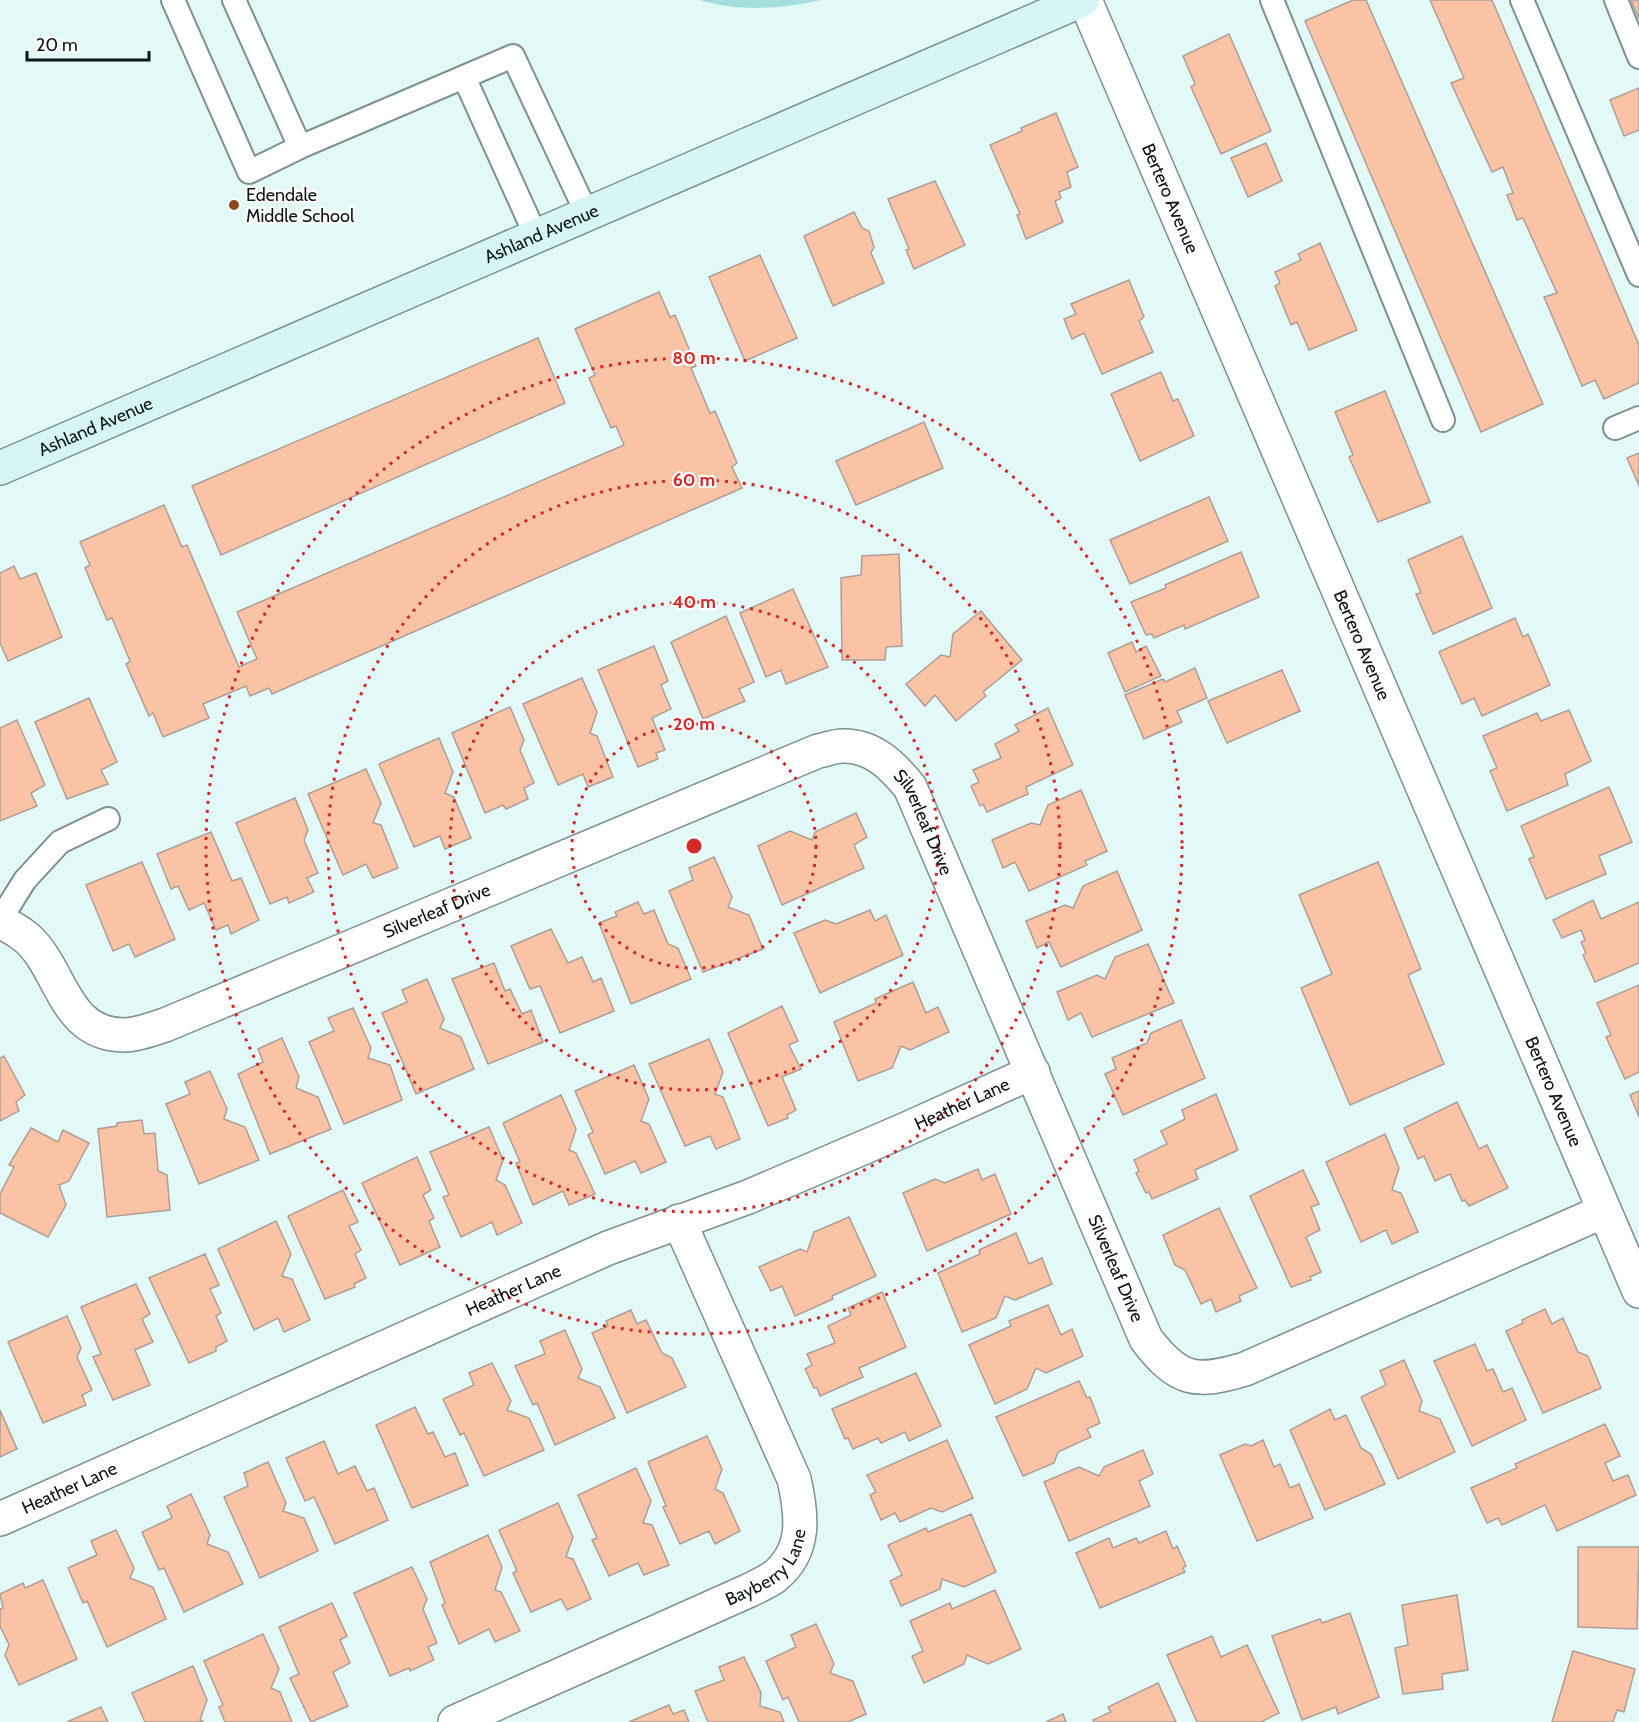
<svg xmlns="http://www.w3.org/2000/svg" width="1639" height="1722" font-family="Cabin,sans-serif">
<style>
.green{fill:#a4dfdd}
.building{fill:#fac3a5;stroke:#af9e95;stroke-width:1.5}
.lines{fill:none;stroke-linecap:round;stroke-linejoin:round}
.lane-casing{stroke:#7c9190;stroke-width:26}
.street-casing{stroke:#7c9190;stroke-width:36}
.secondary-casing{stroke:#7c9190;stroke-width:36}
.lane{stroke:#fff;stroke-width:22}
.street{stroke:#fff;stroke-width:33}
.secondary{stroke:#d6f5f4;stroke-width:33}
.ring{fill:none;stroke:#d62828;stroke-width:3;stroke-dasharray:3 6}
.poi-dot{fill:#8d481d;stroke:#fff;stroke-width:2}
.labels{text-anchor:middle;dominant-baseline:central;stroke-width:4.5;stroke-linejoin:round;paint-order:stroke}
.poi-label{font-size:18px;fill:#0d1514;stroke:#fff;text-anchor:start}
.street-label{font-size:18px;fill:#0d1514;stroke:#fff}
.centre{fill:#d62828;stroke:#fff;stroke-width:3}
.ring-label{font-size:18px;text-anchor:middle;font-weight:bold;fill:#d62828;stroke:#fff;stroke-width:4.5;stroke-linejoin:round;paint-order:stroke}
</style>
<rect width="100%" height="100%" fill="#e2f9f8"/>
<path class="green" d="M700 0H821C782 9 738 12 700 0Z"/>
<g class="building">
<polygon points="1353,0 1366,0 1543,404 1481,432 1305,21"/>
<polygon points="1430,0 1492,0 1639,345 1639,383 1604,399 1595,380 1582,386 1544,297 1557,293 1523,218 1517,220 1507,195 1513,193 1503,167 1492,172 1451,83 1464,78"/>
<polygon points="1631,0 1639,0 1639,19"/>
<polygon points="1229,34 1271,131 1221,154 1191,87 1195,84 1183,56"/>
<polygon points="1639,88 1639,130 1624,136 1610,100"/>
<polygon points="1056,113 1078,167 1067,172 1071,187 1059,192 1061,198 1055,201 1063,222 1026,239 1017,215 1020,214 990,145 1022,131 1021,128"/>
<polygon points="1266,143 1282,181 1248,197 1231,158"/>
<polygon points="935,181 965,245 914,269 906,250 909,249 888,199"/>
<polygon points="854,212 862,228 869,231 874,247 871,253 884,283 833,306 804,236"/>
<polygon points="1320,243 1357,330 1309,350 1297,322 1291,325 1275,286 1280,283 1275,272 1301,260 1298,254"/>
<polygon points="760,255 797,338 745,361 709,277"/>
<polygon points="1129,280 1144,317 1139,321 1153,352 1102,374 1084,333 1072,339 1064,319 1076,314 1071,304"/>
<polygon points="659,292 670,317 675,315 696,366 691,368 710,413 715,411 737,463 732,467 742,488 272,694 269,688 250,696 246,686 203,704 209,718 163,737 153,713 149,716 126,664 130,661 112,618 107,620 85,568 90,565 80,542 164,505 182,547 187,545 239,667 257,659 237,612 624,445 616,426 611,428 589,378 595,375 575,329"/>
<polygon points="538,338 565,403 221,555 192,486"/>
<polygon points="1161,372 1173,401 1178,399 1194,436 1140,461 1111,394"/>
<polygon points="1385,391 1430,502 1378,522 1349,457 1353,455 1335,412"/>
<polygon points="924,422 943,468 856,505 836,461"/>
<polygon points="1639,453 1639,486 1627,458"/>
<polygon points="1209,497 1228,541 1130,584 1110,540"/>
<polygon points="1462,536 1492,608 1433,634 1416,594 1421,593 1408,560"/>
<polygon points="1241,552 1259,597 1185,629 1184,625 1154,638 1152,634 1146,635 1131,602 1166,588 1165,585"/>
<polygon points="899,554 902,646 886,647 885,660 842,660 841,578 861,575 862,556"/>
<polygon points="14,566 20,579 36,573 62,637 8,661 0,643 0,573"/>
<polygon points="793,589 828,667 786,684 781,670 766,677 740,613"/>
<polygon points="981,611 1022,660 983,692 986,696 956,721 935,695 925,706 906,684 941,655 950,657 953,634"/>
<polygon points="726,616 754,682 739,689 745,701 703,719 671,642"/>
<polygon points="1515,618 1523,637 1528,634 1550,685 1482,716 1474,698 1462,704 1439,652"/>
<polygon points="1132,642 1136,652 1146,646 1161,676 1125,692 1108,653"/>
<polygon points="654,646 668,681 661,685 671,709 652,718 665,750 656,753 658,759 638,767 598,670"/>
<polygon points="1195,668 1207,698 1177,711 1182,722 1144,739 1125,695 1163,679 1165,682"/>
<polygon points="1282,670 1300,711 1227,743 1208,701"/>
<polygon points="582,678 597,712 590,733 597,736 613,777 588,787 583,774 558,785 523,704"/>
<polygon points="89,698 117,762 101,770 108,784 67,799 35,722"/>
<polygon points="510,707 524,740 520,750 534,783 524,788 528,799 506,809 503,805 485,813 452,733"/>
<polygon points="1048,708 1073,765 1026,787 1028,794 987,812 983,804 980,806 971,786 979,782 973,770 1001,758 995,744 1019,731 1015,725"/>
<polygon points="1569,710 1591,761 1565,774 1568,785 1507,811 1490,771 1497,768 1483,736 1537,713 1541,721"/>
<polygon points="17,720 45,785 31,793 37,806 0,821 0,728"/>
<polygon points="439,738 453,772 445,793 454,797 471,838 445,849 440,836 414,847 379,764"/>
<polygon points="366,769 381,803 373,823 381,825 398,868 373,878 366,864 343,875 308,794"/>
<polygon points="1609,787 1632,842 1599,856 1606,874 1546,899 1529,859 1534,857 1521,826"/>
<polygon points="1081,790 1107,851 1085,861 1087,865 1029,891 1015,862 1003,868 992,840 1031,823 1040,825 1048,805"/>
<polygon points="295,798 308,830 304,840 318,873 307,878 314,892 289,903 287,897 270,904 236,823"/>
<polygon points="856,813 867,837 854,845 864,868 782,905 758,846 790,831 812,840 815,832"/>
<polygon points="211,832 232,881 241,878 259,920 231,934 228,925 216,930 204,903 189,910 178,886 171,889 157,854"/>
<polygon points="714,857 732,897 728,907 749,915 763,949 703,972 669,891 693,880 689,868"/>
<polygon points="142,862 175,939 135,957 129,944 113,951 86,885"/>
<polygon points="1378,862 1421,969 1408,975 1444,1064 1350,1105 1301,988 1332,974 1299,895"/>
<polygon points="1117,871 1142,930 1061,967 1049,942 1037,948 1026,921 1065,905 1073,908 1083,886"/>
<polygon points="1593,900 1601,919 1639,902 1639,963 1595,982 1583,955 1586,953 1581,942 1585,940 1581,930 1562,938 1553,920"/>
<polygon points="638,902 644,914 654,910 668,944 678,948 691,979 631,1004 599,923 617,916 615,912"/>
<polygon points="870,910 875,921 886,915 903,955 820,993 794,933 825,920 836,924"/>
<polygon points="551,929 568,963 582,957 593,982 601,978 614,1011 560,1033 540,986 530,989 511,946"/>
<polygon points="1148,944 1174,1003 1092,1037 1081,1013 1068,1020 1057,992 1097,975 1105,979 1115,957"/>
<polygon points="494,963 505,991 510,989 522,1014 531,1010 543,1042 488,1064 452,979"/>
<polygon points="427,979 444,1019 440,1028 461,1037 474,1069 416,1094 382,1013 407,1002 402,990"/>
<polygon points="913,982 926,1013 938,1007 949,1032 910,1050 901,1046 892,1068 858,1081 834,1022 876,1003 875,999"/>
<polygon points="1639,985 1639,1072 1625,1079 1606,1037 1611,1035 1597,1003"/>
<polygon points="782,1006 798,1041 789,1045 801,1069 782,1077 796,1110 787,1115 788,1118 768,1126 728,1033"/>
<polygon points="353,1008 371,1048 368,1058 390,1065 402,1100 344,1124 309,1042 334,1031 328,1018"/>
<polygon points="1181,1020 1205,1078 1123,1115 1105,1074 1116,1069 1112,1058 1147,1043 1151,1033"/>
<polygon points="282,1038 299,1077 296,1088 318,1097 331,1129 270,1154 238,1074 263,1062 258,1049"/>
<polygon points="709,1039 723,1072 715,1094 723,1097 740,1139 716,1149 710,1136 685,1146 649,1064"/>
<polygon points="4,1056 25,1095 16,1102 19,1111 0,1121 0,1058"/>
<polygon points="634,1065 649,1099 641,1121 649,1124 666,1162 641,1173 635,1161 605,1174 588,1135 593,1132 575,1091"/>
<polygon points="210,1071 227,1109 224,1119 245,1127 259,1160 199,1184 166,1104 190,1094 185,1082"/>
<polygon points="1639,1091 1639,1117 1630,1095"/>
<polygon points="1216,1094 1238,1150 1195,1170 1198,1179 1152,1199 1149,1192 1146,1193 1136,1173 1139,1171 1134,1160 1167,1144 1161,1131 1185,1119 1182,1110"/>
<polygon points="561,1095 576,1129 569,1150 576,1153 595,1194 569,1205 563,1191 533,1205 516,1163 520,1162 503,1123"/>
<polygon points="1457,1102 1479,1149 1487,1145 1508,1188 1469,1206 1465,1200 1462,1201 1450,1174 1435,1181 1424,1156 1418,1159 1404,1128"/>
<polygon points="142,1120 144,1134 155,1133 158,1171 167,1175 170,1210 107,1217 98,1129 117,1126 117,1123"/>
<polygon points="489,1127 503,1160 496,1180 505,1185 522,1223 497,1235 492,1222 461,1237 443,1197 449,1195 430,1152"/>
<polygon points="31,1128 58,1142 63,1130 89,1143 69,1181 59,1185 66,1205 48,1237 0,1213 0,1194 14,1167 9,1165"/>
<polygon points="1385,1134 1399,1168 1392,1190 1401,1193 1418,1232 1392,1244 1386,1230 1361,1242 1326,1162"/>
<polygon points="417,1157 431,1190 423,1195 434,1218 429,1221 440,1247 400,1265 362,1183"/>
<polygon points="978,1169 982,1180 995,1174 1011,1214 927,1251 903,1193 935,1179 945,1183"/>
<polygon points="1303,1170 1319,1204 1311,1207 1320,1230 1306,1237 1321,1272 1310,1277 1311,1280 1291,1287 1250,1196"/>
<polygon points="343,1190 358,1222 349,1226 361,1250 355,1254 366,1278 354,1284 355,1287 325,1299 288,1216"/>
<polygon points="1219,1208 1257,1288 1239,1296 1241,1301 1216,1312 1211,1299 1201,1304 1185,1270 1175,1265 1163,1235"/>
<polygon points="849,1217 876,1276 832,1296 833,1299 795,1316 782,1286 771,1291 759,1267 800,1249 807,1252 814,1232"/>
<polygon points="276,1221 291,1254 282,1276 292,1279 310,1320 284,1332 278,1318 254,1330 218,1249"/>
<polygon points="1016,1233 1029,1264 1042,1258 1052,1284 1015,1300 1005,1296 996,1318 962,1332 938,1273 980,1254 979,1250"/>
<polygon points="205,1254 219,1285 210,1289 221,1313 216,1316 227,1341 216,1347 216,1351 189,1363 149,1278"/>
<polygon points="136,1284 150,1314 142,1319 153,1342 135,1350 150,1385 113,1400 93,1357 101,1354 81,1307"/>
<polygon points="882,1292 906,1347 859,1368 863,1377 820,1396 817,1388 814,1388 805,1369 812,1365 807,1354 835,1343 828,1326 851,1315 848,1308"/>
<polygon points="1048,1305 1061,1335 1072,1329 1083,1356 1046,1373 1036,1368 1027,1389 995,1404 969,1345 1011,1326 1009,1321"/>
<polygon points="1545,1309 1552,1324 1563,1318 1578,1352 1588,1356 1601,1388 1543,1413 1506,1331 1523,1323 1522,1320"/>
<polygon points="631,1310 637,1324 646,1320 662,1353 672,1358 686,1387 627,1413 592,1333 608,1326 606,1321"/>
<polygon points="67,1316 81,1348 77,1357 92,1390 82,1395 86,1405 43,1423 8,1342"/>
<polygon points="565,1330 582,1369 578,1378 600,1387 615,1418 555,1445 537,1403 533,1405 515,1366 545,1354 540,1341"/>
<polygon points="1475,1344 1487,1371 1493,1369 1503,1392 1512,1388 1526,1420 1472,1446 1434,1361"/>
<polygon points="1404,1360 1422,1401 1419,1411 1440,1419 1455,1452 1398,1479 1361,1397 1386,1385 1380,1371"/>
<polygon points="492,1363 511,1401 507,1410 529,1418 544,1450 484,1476 464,1433 460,1435 443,1399 474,1385 469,1373"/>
<polygon points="916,1373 941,1426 909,1441 905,1432 881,1443 878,1438 853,1449 848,1438 845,1439 832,1409"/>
<polygon points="1079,1381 1087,1398 1090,1397 1100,1423 1087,1429 1091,1437 1058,1452 1054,1463 1023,1476 996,1417"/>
<polygon points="415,1407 428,1434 433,1432 445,1457 455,1453 468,1485 412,1508 376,1425"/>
<polygon points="1330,1409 1335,1420 1346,1415 1361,1448 1371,1454 1385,1484 1325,1510 1290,1430"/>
<polygon points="0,1410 17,1449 0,1457"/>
<polygon points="1605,1424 1620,1456 1605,1463 1613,1481 1628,1475 1636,1495 1557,1531 1545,1505 1502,1525 1498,1518 1487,1523 1471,1488 1517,1468 1515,1464"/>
<polygon points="707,1436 722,1469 715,1489 723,1493 740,1531 715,1544 709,1531 680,1544 663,1507 666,1506 648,1462"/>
<polygon points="947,1440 973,1498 942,1512 931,1508 900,1522 895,1513 881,1520 870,1495 876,1492 867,1475"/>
<polygon points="1263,1440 1274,1467 1280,1464 1290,1488 1299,1484 1313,1518 1257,1541 1220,1455 1245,1444 1251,1446"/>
<polygon points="324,1441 338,1474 355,1466 367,1491 374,1488 388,1520 335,1544 314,1497 305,1501 286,1458"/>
<polygon points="1143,1450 1153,1474 1139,1481 1150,1506 1069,1541 1044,1482 1079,1467 1099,1476 1104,1467"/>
<polygon points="268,1462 286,1503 283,1511 304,1518 318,1551 260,1578 224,1497 248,1486 244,1473"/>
<polygon points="636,1468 651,1501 643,1523 652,1525 669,1565 644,1575 638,1563 609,1576 592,1540 597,1538 578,1495"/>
<polygon points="191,1494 210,1535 207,1544 228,1552 243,1584 184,1612 164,1568 159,1570 142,1532 172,1518 167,1506"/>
<polygon points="558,1503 573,1537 566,1557 573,1559 591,1599 567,1610 561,1599 531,1612 513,1573 517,1571 499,1530"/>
<polygon points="971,1514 996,1572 964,1587 942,1579 940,1589 901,1606 890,1581 902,1575 888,1545 926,1528 928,1532"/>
<polygon points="116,1530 134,1568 130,1578 153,1587 166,1619 107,1647 87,1601 83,1603 68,1568 97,1555 91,1541"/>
<polygon points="1166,1531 1173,1549 1177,1546 1186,1566 1183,1568 1185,1572 1100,1608 1076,1553 1109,1538 1113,1548 1136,1538 1139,1543"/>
<polygon points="488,1535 502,1567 495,1590 501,1592 520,1631 495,1642 489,1629 459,1644 442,1605 445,1603 430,1562"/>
<polygon points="1578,1547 1639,1547 1637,1629 1578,1627"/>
<polygon points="412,1567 427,1599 423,1609 437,1643 428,1647 434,1660 410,1671 409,1668 390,1676 354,1593"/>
<polygon points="43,1580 77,1659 19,1685 5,1655 9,1645 0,1626 0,1609 3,1608 0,1594 23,1583 25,1588"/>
<polygon points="995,1590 1021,1649 988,1664 967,1655 964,1664 924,1683 912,1656 923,1651 910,1621 950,1603 952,1609"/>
<polygon points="1457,1595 1468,1670 1442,1674 1443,1689 1403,1694 1395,1648 1408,1645 1402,1605"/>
<polygon points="332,1603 347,1636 340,1640 350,1663 333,1672 348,1706 311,1722 290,1678 299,1674 279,1627"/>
<polygon points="1350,1613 1379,1697 1338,1714 1336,1707 1302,1720 1272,1636 1320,1619 1322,1623"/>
<polygon points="816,1624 834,1664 830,1673 853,1681 866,1714 848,1722 799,1722 788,1697 783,1700 766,1661 796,1647 791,1635"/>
<polygon points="263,1634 279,1669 271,1688 280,1692 292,1722 225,1722 219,1707 223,1705 204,1661"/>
<polygon points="1212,1636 1221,1657 1247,1645 1279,1713 1261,1722 1197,1722 1167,1655"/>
<polygon points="1573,1651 1635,1669 1624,1712 1617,1710 1613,1722 1552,1722"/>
<polygon points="744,1657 761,1693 760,1706 780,1712 784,1722 708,1722 695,1691 724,1680 719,1667"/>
<polygon points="193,1666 207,1700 200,1720 204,1722 145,1722 132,1693"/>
<polygon points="1158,1683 1176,1722 1094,1722 1093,1720 1111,1712 1108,1707"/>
<polygon points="669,1705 673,1714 684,1710 689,1722 629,1722"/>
<polygon points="101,1707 108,1722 67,1722"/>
<polygon points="1063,1714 1066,1722 1046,1722"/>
</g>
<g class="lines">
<g class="lane-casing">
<g id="lane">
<polyline points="173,0 249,172 300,147 513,56 587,214"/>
<polyline points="234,0 300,147"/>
<polyline points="1272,0 1443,420"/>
<polyline points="1522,0 1639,275"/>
<polyline points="1616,0 1639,57"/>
<polyline points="464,77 536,236"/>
<polyline points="1615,428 1639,418"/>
<polyline points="0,920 25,880 60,842 108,819"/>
</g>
</g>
<g class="street-casing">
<g id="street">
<path id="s1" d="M1085 0 1639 1291"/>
<path id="s2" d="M0 922C10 926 20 932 28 939 62 970 64 1035 124 1035 137 1035 152 1029 165 1025L818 751C825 750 834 746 842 746 872 745 892 765 910 787L1146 1339C1178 1381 1195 1384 1245 1369L1604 1211"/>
<path id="s3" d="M0 1519 608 1248 748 1197 902 1131 1033 1072"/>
<path id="s4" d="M455 1722 750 1590C758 1586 767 1582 774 1577 807 1551 802 1514 794 1479L679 1221"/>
</g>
</g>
<g class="secondary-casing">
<g id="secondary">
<path id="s5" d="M0 468 1082 0"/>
</g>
</g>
<use href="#lane" class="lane"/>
<use href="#street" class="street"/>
<use href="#secondary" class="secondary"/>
</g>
<g class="ring">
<circle cx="694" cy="846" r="122"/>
<circle cx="694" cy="846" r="244"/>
<circle cx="694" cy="846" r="366"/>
<circle cx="694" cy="846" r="488"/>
</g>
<circle class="poi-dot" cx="234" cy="205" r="6"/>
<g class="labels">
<g class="poi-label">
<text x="246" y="195">Edendale<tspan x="246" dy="21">Middle School</tspan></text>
</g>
<g class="street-label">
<text stroke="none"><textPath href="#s1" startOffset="216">Bertero Avenue</textPath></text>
<text stroke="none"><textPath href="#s5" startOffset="590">Ashland Avenue</textPath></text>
<text stroke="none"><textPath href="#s5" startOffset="104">Ashland Avenue</textPath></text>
<text stroke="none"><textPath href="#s1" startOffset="702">Bertero Avenue</textPath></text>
<text stroke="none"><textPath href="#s2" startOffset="1071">Silverleaf Drive</textPath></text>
<text stroke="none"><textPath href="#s2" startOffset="513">Silverleaf Drive</textPath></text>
<text stroke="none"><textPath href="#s1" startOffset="1188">Bertero Avenue</textPath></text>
<text stroke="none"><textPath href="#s3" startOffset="1048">Heather Lane</textPath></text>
<text stroke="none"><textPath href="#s2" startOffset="1557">Silverleaf Drive</textPath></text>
<text stroke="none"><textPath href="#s3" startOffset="562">Heather Lane</textPath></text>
<text stroke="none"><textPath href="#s3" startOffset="76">Heather Lane</textPath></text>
<text stroke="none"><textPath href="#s4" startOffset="352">Bayberry Lane</textPath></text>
</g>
</g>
<circle cx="694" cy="846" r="9" class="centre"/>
<g class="ring-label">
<text x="694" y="364">80 m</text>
<text x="694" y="486">60 m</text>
<text x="694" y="608">40 m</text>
<text x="694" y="730">20 m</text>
</g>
<path d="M27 51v9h122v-9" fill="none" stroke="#0d1514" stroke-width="3"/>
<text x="36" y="51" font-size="18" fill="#0d1514" stroke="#ffffff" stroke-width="4.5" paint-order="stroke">20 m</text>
</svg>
